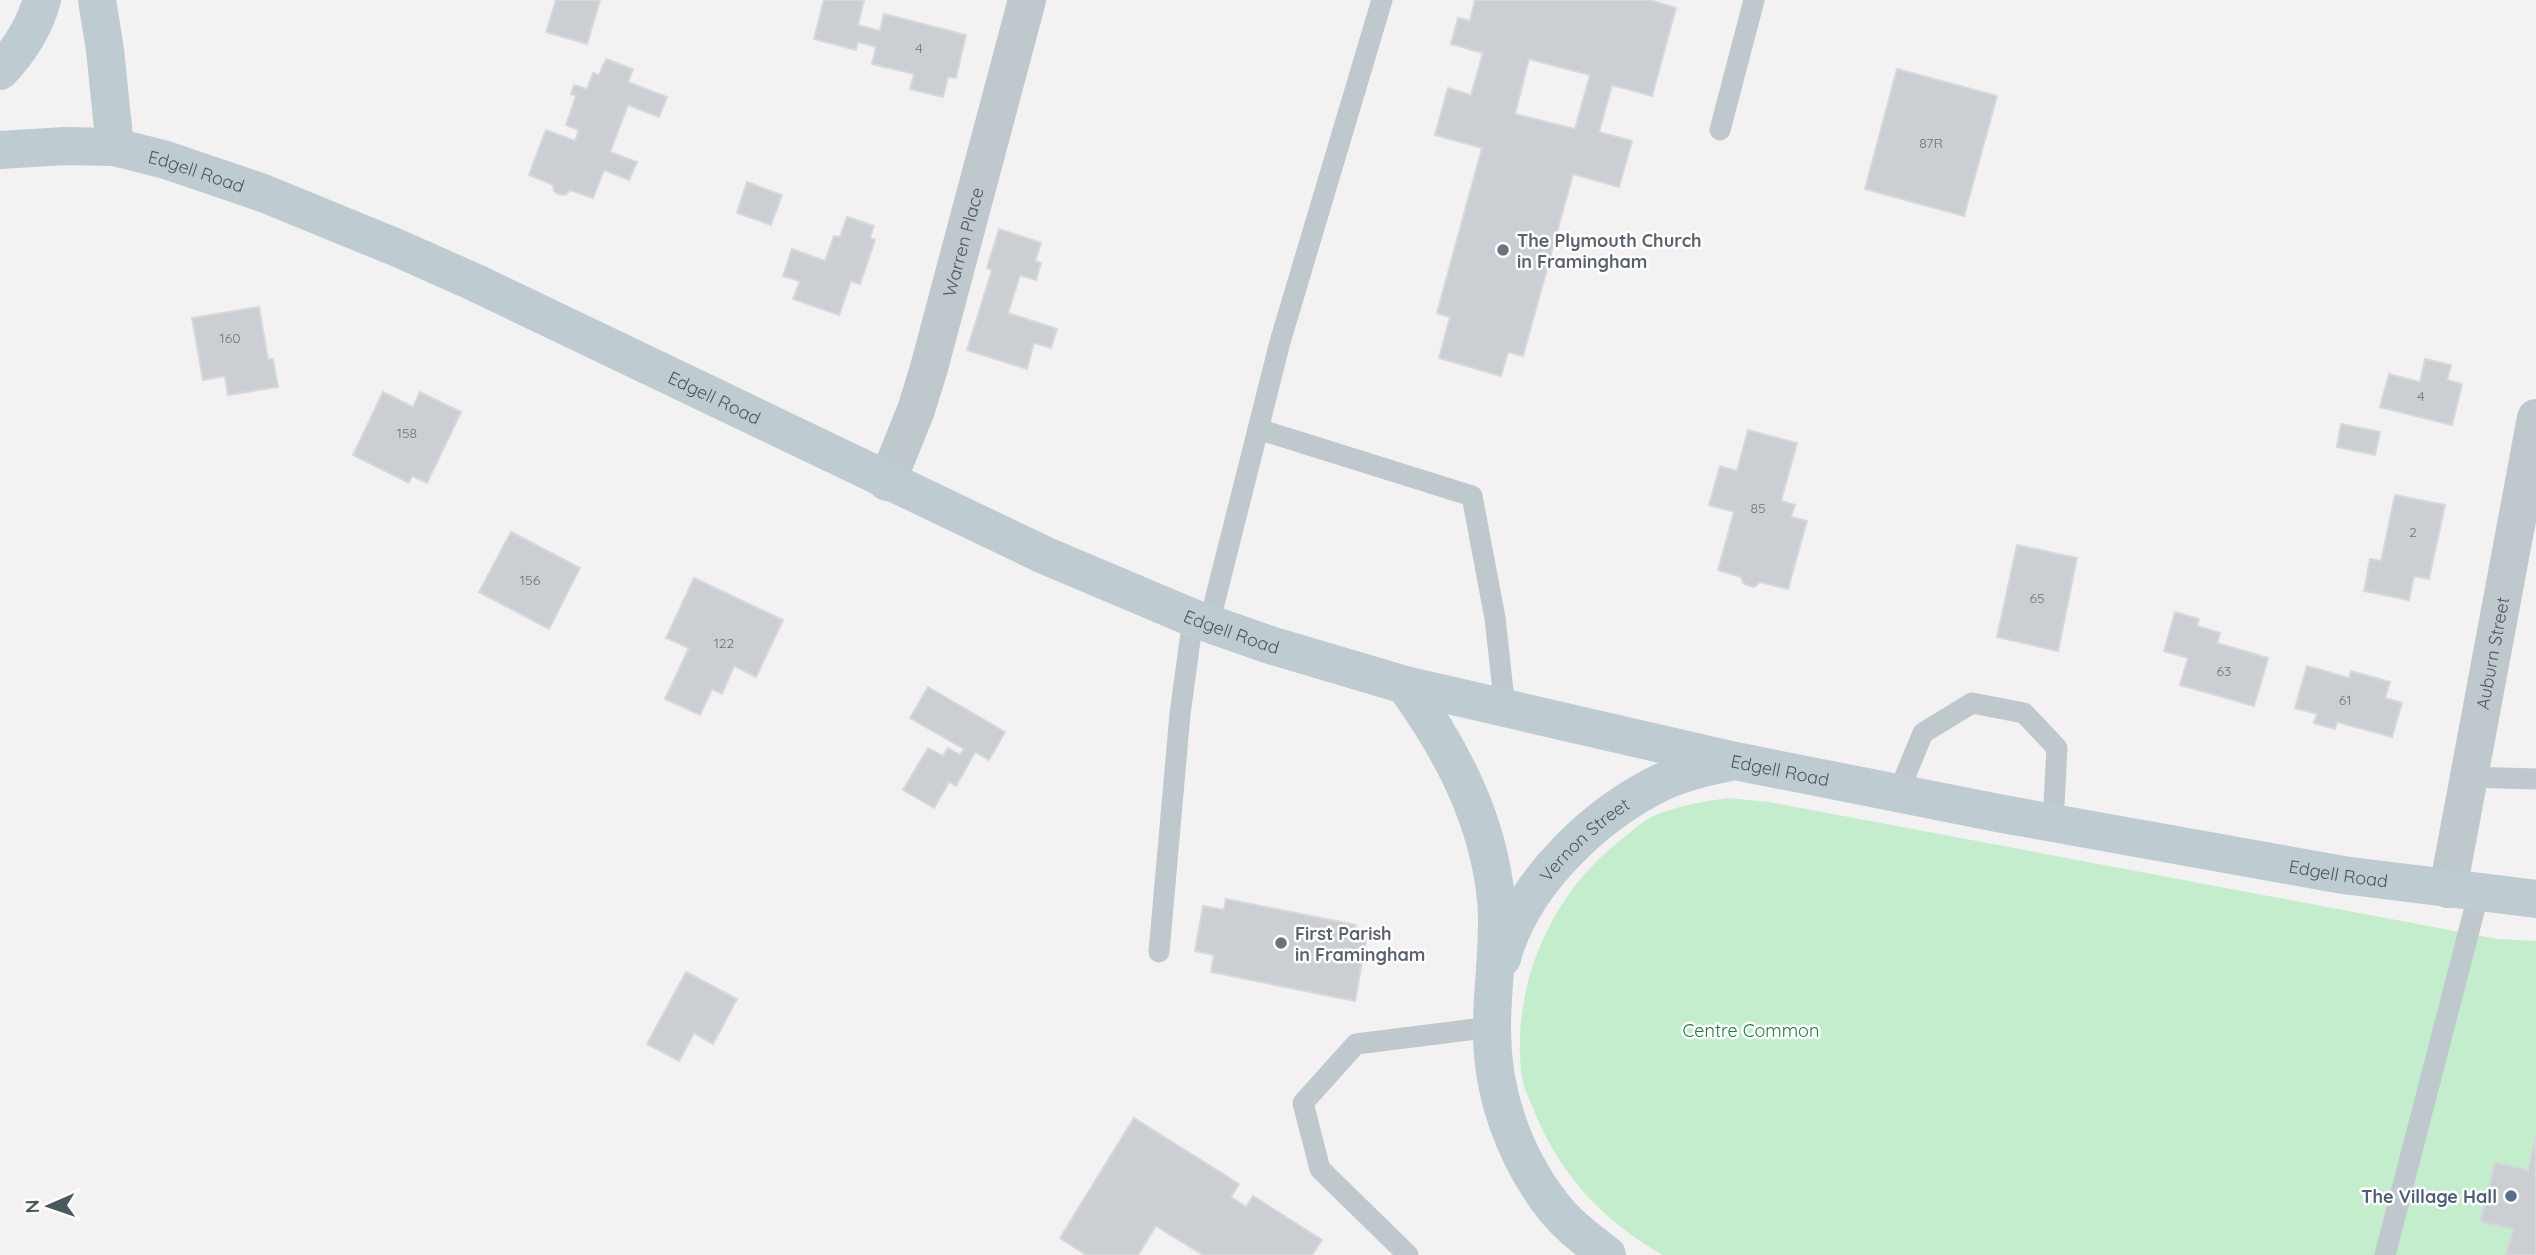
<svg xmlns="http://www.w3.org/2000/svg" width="2536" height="1255" font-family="Quicksand,sans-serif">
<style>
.green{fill:#c3edcc}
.building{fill:#cbcfd3;stroke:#d6d9dc;stroke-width:2;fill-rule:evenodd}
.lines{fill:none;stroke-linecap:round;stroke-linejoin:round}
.service{stroke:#bec8cd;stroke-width:21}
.minor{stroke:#bec8cd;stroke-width:38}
.secondary{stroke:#becbd1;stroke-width:38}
.worship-dot{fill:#6b7280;stroke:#fff;stroke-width:2.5}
.service-dot{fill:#5c6f8a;stroke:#fff;stroke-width:2.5}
.labels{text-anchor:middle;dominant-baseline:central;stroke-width:5;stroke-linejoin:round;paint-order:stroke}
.number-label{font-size:14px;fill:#6a767b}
.street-label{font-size:18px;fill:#4a585e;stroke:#fff}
.worship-label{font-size:18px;font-weight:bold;fill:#5b616d;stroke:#fff;text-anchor:start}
.park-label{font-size:18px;fill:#1d7c3d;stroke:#fff}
.service-label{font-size:18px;font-weight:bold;fill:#4e5e75;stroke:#fff;text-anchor:end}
</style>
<rect width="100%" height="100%" fill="#f3f1f2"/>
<path class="green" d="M1728 798 1769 802 2497 939 2536 941V1255H1663C1603 1221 1558 1173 1533 1108 1529 1098 1524 1088 1522 1078 1510 988 1550 894 1621 840 1631 832 1640 823 1651 817 1675 806 1702 802 1728 798Z"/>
<g class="building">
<polygon points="556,0 600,0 587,44 546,32"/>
<polygon points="824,0 864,0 858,25 880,31 884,14 966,35 956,78 948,77 943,97 910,89 914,74 872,64 876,47 858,42 856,50 814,39"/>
<path d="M1475 0H1650L1676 8 1652 96 1612 85 1599 132 1632 141 1619 187 1573 174 1523 356 1508 352 1501 376 1439 358 1450 317 1437 313 1482 148 1435 135 1448 88 1471 95 1483 53 1451 44 1458 18 1470 21ZM1529 59 1590 75 1575 129 1515 114Z"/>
<polygon points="606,59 633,69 628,82 667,97 659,117 628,105 610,152 637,162 629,180 604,170 593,198 570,190 565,195 558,194 554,191 553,185 529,175 546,130 575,141 579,130 566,125 576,96 571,94 574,85 587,89 593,73 599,75"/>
<polygon points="1897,69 1997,96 1964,216 1865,189"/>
<polygon points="747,182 782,195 771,225 737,213"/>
<polygon points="847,217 874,226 870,238 875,240 860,284 851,281 839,315 793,299 800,281 783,276 792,249 825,261 834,236 840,237"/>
<polygon points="999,229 1041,243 1035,261 1041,263 1036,280 1020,275 1008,313 1057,329 1051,348 1034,343 1027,369 967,350 992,270 987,268"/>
<polygon points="259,307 268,359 273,359 278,387 228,395 225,376 203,380 192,318"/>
<polygon points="2425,359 2451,365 2447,380 2462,384 2452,425 2380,407 2389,374 2420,382"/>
<polygon points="383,392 413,407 420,392 461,412 427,483 412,476 409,483 353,455"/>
<polygon points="2341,424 2380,432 2375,455 2337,447"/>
<polygon points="1748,430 1797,443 1781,501 1795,505 1791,517 1807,521 1788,589 1760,582 1754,587 1749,586 1743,583 1741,577 1718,570 1734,512 1709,505 1720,466 1737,471"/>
<polygon points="2395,495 2445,505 2429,579 2414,576 2409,600 2364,591 2370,559 2381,561"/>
<polygon points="511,532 580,568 549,629 479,592"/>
<polygon points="2017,545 2077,558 2058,651 1997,637"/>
<polygon points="694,578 783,620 756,677 734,666 722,694 712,689 700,715 665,699 689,648 666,638"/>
<polygon points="2175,612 2199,619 2197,626 2220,633 2217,643 2268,658 2254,706 2180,685 2188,658 2164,651"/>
<polygon points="2307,666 2349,678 2351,671 2390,682 2385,698 2402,703 2392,737 2337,722 2335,729 2314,723 2317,714 2295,708"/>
<polygon points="928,687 1005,732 989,760 975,752 956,786 949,782 934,808 903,790 928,748 943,756 948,748 960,755 964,749 910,718"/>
<polygon points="1226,899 1356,925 1354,933 1367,935 1355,1001 1211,972 1214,955 1195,951 1203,906 1224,910"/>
<polygon points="686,972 737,999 713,1044 694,1033 679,1061 647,1044"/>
<polygon points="1134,1118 1239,1184 1231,1197 1246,1207 1253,1196 1322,1240 1312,1255 1203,1255 1156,1226 1138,1255 1086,1255 1060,1238"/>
<polygon points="2536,1135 2536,1255 2506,1255 2513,1229 2480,1222 2495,1162 2528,1170"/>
</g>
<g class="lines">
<g class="service">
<polyline points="1720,130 1754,0"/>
<polyline points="1258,429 1472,496 1495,618 1505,709"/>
<polyline points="1209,624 1280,342 1382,0"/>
<polyline points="2469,777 2536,779"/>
<polyline points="1898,793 1923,733 1972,703 2024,713 2057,748 2053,823"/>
<polyline points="1159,952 1180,714 1193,618"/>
<polyline points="1408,1255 1320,1169 1303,1103 1356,1044 1492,1027"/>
<polyline points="2385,1255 2479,892"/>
</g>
<g class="minor">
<path id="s1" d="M887 482 916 410 929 368 1027 0"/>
<path id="s2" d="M2448 889 2536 418"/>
</g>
<g class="secondary">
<polyline points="97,0 105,50 115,147"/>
<path d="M0 71C20 50 34 28 42 0"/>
<path id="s3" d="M0 150 65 146 115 147 166 160 263 193 395 247 476 283 1044 555 1193 618 1270 645 1405 685 1735 761 2003 814 2343 875 2536 899"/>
<path d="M1405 685C1452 750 1488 819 1496 899 1500 942 1492 984 1492 1026 1491 1091 1513 1154 1552 1205 1567 1225 1588 1240 1607 1255"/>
<path id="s4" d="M1502 958C1522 883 1596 813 1664 781 1684 772 1705 767 1726 763"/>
</g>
</g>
<g class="worship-dot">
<circle cx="1503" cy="250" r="7"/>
<circle cx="1281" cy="943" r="7"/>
</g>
<circle class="service-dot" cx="2511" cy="1196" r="7"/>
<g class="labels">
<g class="number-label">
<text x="919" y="48">4</text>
<text x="1931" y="143">87R</text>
<text x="230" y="338">160</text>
<text x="2421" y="396">4</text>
<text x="407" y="433">158</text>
<text x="1758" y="508">85</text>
<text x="2413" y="532">2</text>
<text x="530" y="580">156</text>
<text x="2037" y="598">65</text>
<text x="724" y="643">122</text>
<text x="2224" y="671">63</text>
<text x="2345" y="700">61</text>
</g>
<g class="street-label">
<text stroke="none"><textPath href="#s3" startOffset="200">Edgell Road</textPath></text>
<text stroke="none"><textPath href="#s1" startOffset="252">Warren Place</textPath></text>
<text stroke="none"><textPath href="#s3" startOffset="766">Edgell Road</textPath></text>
<text stroke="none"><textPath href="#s3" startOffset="1334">Edgell Road</textPath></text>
<text stroke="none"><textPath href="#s2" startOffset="240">Auburn Street</textPath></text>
<text stroke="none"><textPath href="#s3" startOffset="1900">Edgell Road</textPath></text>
<text stroke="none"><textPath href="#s4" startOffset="147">Vernon Street</textPath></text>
<text stroke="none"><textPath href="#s3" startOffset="2468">Edgell Road</textPath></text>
</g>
<g class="worship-label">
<text x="1517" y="240">The Plymouth Church<tspan x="1517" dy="21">in Framingham</tspan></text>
<text x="1295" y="933">First Parish<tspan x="1295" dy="21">in Framingham</tspan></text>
</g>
<g class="park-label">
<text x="1751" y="1030">Centre Common</text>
</g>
<g class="service-label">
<text x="2497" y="1196">The Village Hall</text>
</g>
</g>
<g transform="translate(49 1206) rotate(268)" stroke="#ffffff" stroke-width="5" paint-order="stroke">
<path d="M0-5L12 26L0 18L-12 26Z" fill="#4a585e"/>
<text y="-10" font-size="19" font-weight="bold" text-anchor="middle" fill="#4a585e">N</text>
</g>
</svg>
